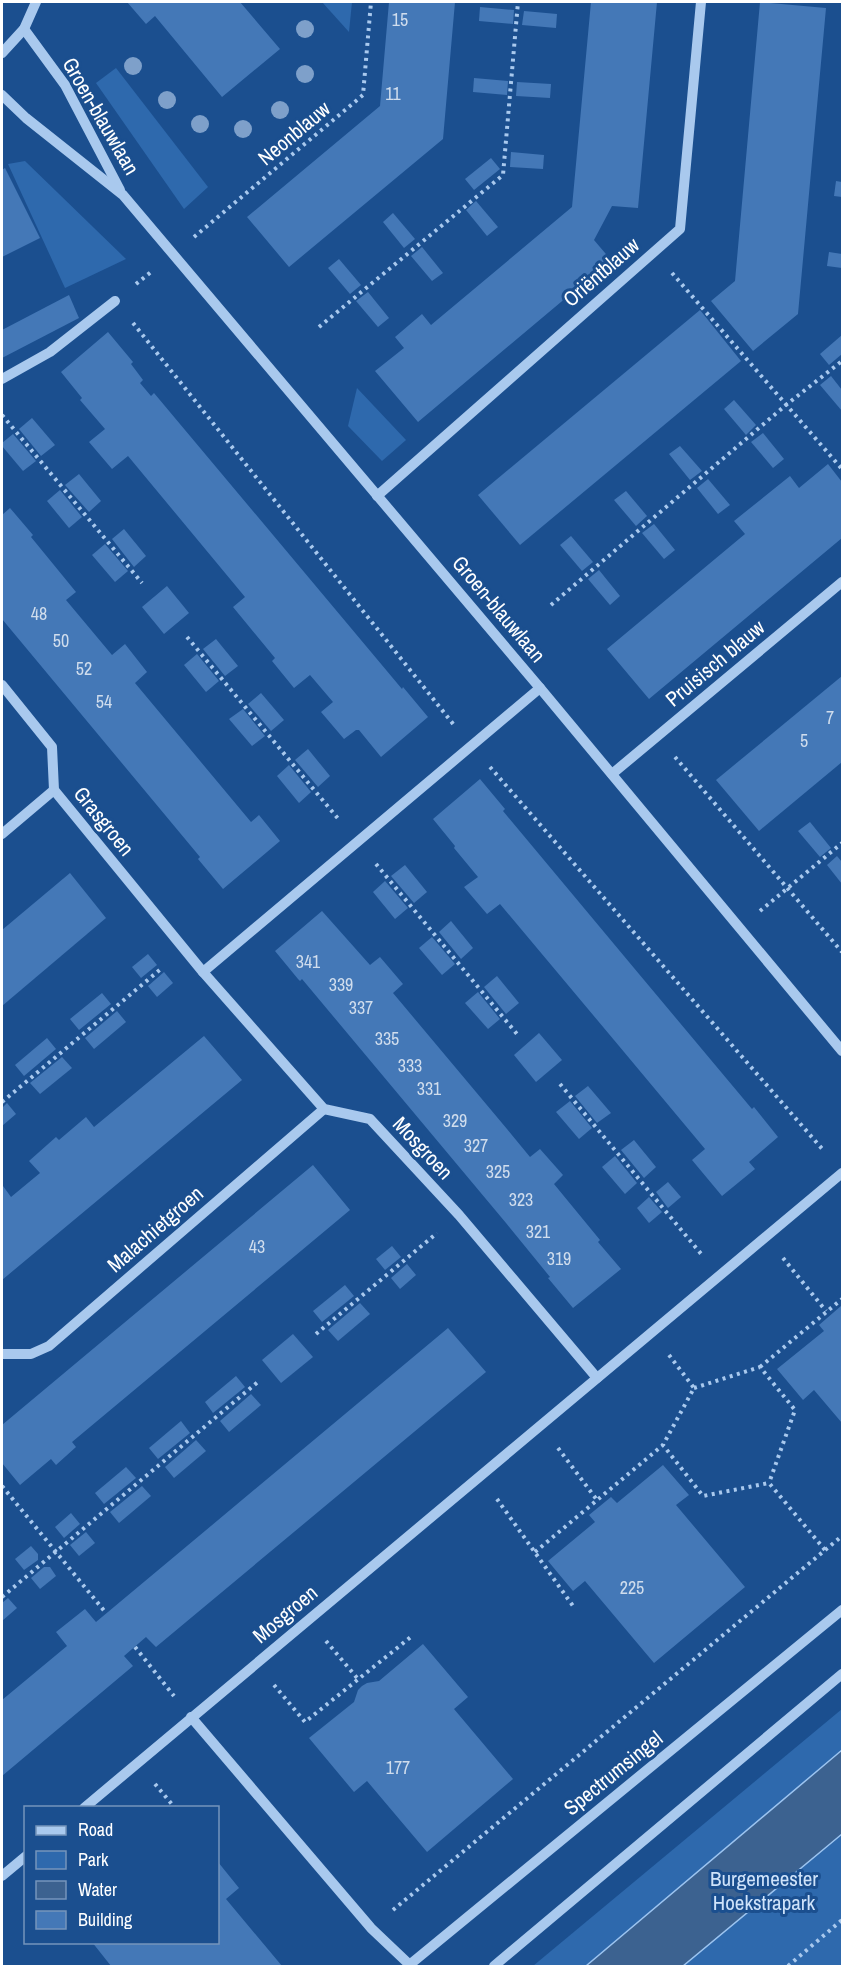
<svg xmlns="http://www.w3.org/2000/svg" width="844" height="1968" font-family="'Archivo Narrow',sans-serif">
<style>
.green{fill:#2e69ad}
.water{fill:#3c6290;stroke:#9cc4f0;stroke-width:1.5}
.building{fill:#4478b7}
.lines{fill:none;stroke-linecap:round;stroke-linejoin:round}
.path{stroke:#a9c9ee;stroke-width:4;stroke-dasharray:3 4.5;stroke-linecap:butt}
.minor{stroke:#a9c9ee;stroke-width:10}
.tree{fill:#7ea0ca}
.labels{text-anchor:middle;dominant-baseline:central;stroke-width:6;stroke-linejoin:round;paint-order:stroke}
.number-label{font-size:18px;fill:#d0dded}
.street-label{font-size:21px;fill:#fff;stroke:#1b4f8f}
.park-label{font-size:21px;fill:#cfe3fa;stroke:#1b4f8f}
</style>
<rect width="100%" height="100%" fill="#1b4f8f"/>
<g class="green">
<polygon points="322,2 352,2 349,32"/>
<polygon points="116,68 208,187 184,209 96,83"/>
<polygon points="25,161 126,259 65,288 8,164"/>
<polygon points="357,388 406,440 382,461 348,426"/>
<polygon points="842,1709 842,1966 533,1966 545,1956"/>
</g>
<polygon class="water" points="842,1750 842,1834 683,1966 586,1966"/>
<g class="building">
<polygon points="127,2 240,2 280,49 222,97 155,16 146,24"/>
<polygon points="389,2 455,2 443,139 289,267 247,217 380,106"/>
<polygon points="591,2 657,2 638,208 612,206 594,240 611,260 418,422 375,371 404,348 395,337 422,314 431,325 572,207"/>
<polygon points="760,2 826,8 798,314 753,351 711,301 735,281"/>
<polygon points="480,7 514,10 513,24 479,21"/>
<polygon points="524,11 557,14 556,28 522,25"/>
<polygon points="474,78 508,81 507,95 473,92"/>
<polygon points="517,82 551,84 550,98 516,96"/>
<polygon points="511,152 544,155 543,169 510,167"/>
<polygon points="491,158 500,169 474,190 465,179"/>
<polygon points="5,168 40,238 2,257 2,173 3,172 2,170"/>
<polygon points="836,181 842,182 842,197 834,196"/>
<polygon points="476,201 498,227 487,236 466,210"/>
<polygon points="393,213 415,239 404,248 383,222"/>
<polygon points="422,247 443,273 432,281 411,256"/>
<polygon points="829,252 842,254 842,268 827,266"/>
<polygon points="339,259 361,285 350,294 328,268"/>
<polygon points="368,292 389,318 378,327 356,301"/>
<polygon points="69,295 79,318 2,358 2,330"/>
<polygon points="700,310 741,361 520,545 478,495"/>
<polygon points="108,332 133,362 131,364 143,380 140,383 151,396 154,393 402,689 403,687 428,717 381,757 359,730 356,730 344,739 321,712 333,702 310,675 294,688 272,661 275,658 233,607 245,597 128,456 112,469 89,442 105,429 80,400 82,398 61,372"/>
<polygon points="842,335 842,354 829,365 820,354"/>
<polygon points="831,376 842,390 842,411 820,385"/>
<polygon points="734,400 756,425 746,435 724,409"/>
<polygon points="32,418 55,445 41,456 19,429"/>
<polygon points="763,433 784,459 773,468 751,442"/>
<polygon points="13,434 36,461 23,471 2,446 2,443"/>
<polygon points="680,446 702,471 690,480 669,454"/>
<polygon points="828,464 842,482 842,538 649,699 607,649 745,534 734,521 790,476 799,488"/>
<polygon points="79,474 101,501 89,512 65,485"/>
<polygon points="708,479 730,505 718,514 697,488"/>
<polygon points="60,490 82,517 69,528 47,501"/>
<polygon points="626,491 647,516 636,526 614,500"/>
<polygon points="10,508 33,535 31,537 76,592 66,600 112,655 125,644 147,672 135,683 251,822 259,815 280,841 223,889 198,859 200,857 2,619 2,515"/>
<polygon points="654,524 675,550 664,559 642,533"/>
<polygon points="124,529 146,556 134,567 112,539"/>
<polygon points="571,536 593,562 582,571 560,545"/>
<polygon points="105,544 128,571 115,582 92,555"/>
<polygon points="599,570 620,596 610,605 588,579"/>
<polygon points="167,586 189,613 164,634 142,607"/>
<polygon points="216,639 238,666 225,676 203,649"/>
<polygon points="197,654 219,681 206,692 184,665"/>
<polygon points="842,676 842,762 759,831 716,780"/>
<polygon points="261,693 284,720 271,731 248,704"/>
<polygon points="243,709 265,736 252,746 229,719"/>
<polygon points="308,749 330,776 318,787 295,760"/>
<polygon points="289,765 311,792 299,803 277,776"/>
<polygon points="480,779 505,809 503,811 639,974 752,1109 754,1107 778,1137 749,1162 755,1169 722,1196 692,1160 705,1149 614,1040 500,904 487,914 464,887 478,877 454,848 455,846 433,819"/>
<polygon points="810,822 831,848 820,857 798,831"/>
<polygon points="837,856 842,862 842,884 827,865"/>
<polygon points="405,865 427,892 414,903 391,876"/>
<polygon points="70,873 106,918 2,1006 2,930"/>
<polygon points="385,881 408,908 395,919 373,892"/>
<polygon points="322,911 370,965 380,957 403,984 393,993 507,1129 530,1157 540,1149 563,1175 554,1184 600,1240 598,1242 621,1269 573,1308 548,1278 550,1277 506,1223 302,979 300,981 298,979 275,951"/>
<polygon points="451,921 473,948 461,959 439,932"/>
<polygon points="432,937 455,964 442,975 419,948"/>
<polygon points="148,954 157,965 141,978 132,967"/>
<polygon points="164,972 173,983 157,997 148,986"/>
<polygon points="497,976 519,1003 506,1014 484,987"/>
<polygon points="478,992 500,1019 488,1029 465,1003"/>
<polygon points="102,993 111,1004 79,1030 70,1019"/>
<polygon points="117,1011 126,1022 94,1049 85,1038"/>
<polygon points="539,1033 562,1060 536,1082 514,1055"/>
<polygon points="204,1036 242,1080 2,1280 2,1187 3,1186 11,1197 40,1173 29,1161 56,1137 59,1140 86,1117 94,1127"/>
<polygon points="47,1038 56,1049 24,1076 15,1065"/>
<polygon points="62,1057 72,1068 40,1094 30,1083"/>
<polygon points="588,1086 611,1113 597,1123 575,1096"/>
<polygon points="570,1101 592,1128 579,1139 556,1112"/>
<polygon points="7,1103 16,1114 2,1126 2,1108"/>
<polygon points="634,1140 656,1167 644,1178 621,1150"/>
<polygon points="615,1156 637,1183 625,1194 602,1167"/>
<polygon points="313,1165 350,1210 72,1442 76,1447 56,1465 51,1459 20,1485 2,1463 2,1425"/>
<polygon points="668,1182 681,1197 668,1208 656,1192"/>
<polygon points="649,1197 662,1212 649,1223 637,1208"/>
<polygon points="392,1246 401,1257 385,1270 376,1259"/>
<polygon points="407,1264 416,1275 400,1289 391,1278"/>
<polygon points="345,1285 354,1296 322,1322 313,1311"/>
<polygon points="360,1303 370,1314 338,1341 328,1330"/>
<polygon points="841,1306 842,1307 842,1423 814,1390 803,1400 777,1369 824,1331 819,1325"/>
<polygon points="448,1328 486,1372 156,1647 146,1637 124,1656 133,1666 2,1776 2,1700 67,1646 56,1632 85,1609 96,1622"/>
<polygon points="293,1334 313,1357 281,1383 262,1360"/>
<polygon points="236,1376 245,1387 213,1413 205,1402"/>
<polygon points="251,1394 261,1405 229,1432 220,1421"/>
<polygon points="181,1421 190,1433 158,1459 149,1448"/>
<polygon points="196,1440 206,1451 174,1478 165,1467"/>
<polygon points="663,1465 689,1495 676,1505 745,1587 654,1663 585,1581 573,1591 548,1561 595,1522 589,1515 611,1497 617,1503"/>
<polygon points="126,1467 136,1478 104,1504 95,1493"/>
<polygon points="142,1486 151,1496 119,1523 110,1512"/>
<polygon points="71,1513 80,1524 64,1538 55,1527"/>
<polygon points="86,1532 95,1543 79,1556 70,1545"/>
<polygon points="31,1546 38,1554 38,1560 24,1570 15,1559"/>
<polygon points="44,1567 50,1567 56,1576 40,1589 31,1578"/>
<polygon points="8,1598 17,1608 2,1621 2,1603"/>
<polygon points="423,1644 468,1697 454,1709 513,1779 427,1852 367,1781 354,1792 309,1738 354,1702 358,1690 362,1686 367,1683 379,1681"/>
<polygon points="218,1862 239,1888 226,1899 282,1966 111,1966 92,1942 218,1942"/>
</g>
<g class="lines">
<g class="path">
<polyline points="194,237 363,95 371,2"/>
<polyline points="672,273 842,469"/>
<polyline points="136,284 151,272"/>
<polyline points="133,323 454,725"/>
<polyline points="319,327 503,175 518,2"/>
<polyline points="2,415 142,583"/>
<polyline points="551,605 786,405 842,361"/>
<polyline points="187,637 340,821"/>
<polyline points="675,757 842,952"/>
<polyline points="490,767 824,1151"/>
<polyline points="376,864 517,1034"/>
<polyline points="760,911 842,843"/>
<polyline points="560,1084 702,1255"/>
<polyline points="2,1102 162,968"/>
<polyline points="783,1258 826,1311"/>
<polyline points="316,1334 437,1233"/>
<polyline points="669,1355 694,1388 663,1445 703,1496 769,1483 825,1550"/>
<polyline points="760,1367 842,1299"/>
<polyline points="694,1388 760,1367 795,1410 769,1483"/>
<polyline points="558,1448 597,1500"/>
<polyline points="2,1486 106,1613"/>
<polyline points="497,1499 573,1606"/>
<polyline points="535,1552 663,1445"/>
<polyline points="2,1597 259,1381"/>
<polyline points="326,1641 358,1679"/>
<polyline points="135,1647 174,1696"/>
<polyline points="274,1685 305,1722 412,1636"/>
<polyline points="155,1784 175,1808"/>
<polyline points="393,1910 842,1536"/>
<polyline points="788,1966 842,1920"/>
</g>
<g class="minor">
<polyline points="24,29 65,85 120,190"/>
<polyline points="2,53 24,29 36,2"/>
<polyline points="2,95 26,118 123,195 540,688 842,1051"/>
<polyline points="2,379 50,352 115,301"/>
<polyline points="377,496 680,229 701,2"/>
<polyline points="2,685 52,747 54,790 203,972 324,1109 370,1119 459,1215 597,1378"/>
<polyline points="612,774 842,582"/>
<polyline points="2,834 54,790"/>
<polyline points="203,972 540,688"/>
<polyline points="2,1354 31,1354 49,1346 324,1109"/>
<polyline points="191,1717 371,1928 411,1966"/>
<polyline points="84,1808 842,1173"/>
<polyline points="2,1876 26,1856"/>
<polyline points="408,1966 842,1610"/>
<polyline points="494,1966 842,1674"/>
</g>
</g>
<g class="tree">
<circle cx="305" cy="29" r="9"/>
<circle cx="133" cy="66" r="9"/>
<circle cx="305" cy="74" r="9"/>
<circle cx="167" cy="100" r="9"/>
<circle cx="280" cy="110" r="9"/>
<circle cx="200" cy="124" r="9"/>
<circle cx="243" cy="129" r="9"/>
</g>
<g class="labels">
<g class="number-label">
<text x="400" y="19">15</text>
<text x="393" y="93">11</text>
<text x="39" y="613">48</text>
<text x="61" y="640">50</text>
<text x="84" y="668">52</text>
<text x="104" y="701">54</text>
<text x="830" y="717">7</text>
<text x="804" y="740">5</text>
<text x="308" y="961">341</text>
<text x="341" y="984">339</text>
<text x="361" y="1007">337</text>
<text x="387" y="1038">335</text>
<text x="410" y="1065">333</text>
<text x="429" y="1088">331</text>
<text x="455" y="1120">329</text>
<text x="476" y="1145">327</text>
<text x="498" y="1171">325</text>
<text x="521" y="1199">323</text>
<text x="538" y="1231">321</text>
<text x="257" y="1246">43</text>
<text x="559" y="1258">319</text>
<text x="632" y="1587">225</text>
<text x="398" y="1767">177</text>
</g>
<g class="street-label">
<text transform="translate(101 116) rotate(60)">Groen-blauwlaan</text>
<text transform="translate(294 133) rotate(-40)">Neonblauw</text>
<text transform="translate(601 272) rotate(-41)">Oriëntblauw</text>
<text transform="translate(499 609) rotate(50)">Groen-blauwlaan</text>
<text transform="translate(715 663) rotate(-40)">Pruisisch blauw</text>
<text transform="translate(104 821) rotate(51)">Grasgroen</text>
<text transform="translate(423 1148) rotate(47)">Mosgroen</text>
<text transform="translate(155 1229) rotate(-41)">Malachietgroen</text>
<text transform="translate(285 1614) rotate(-40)">Mosgroen</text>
<text transform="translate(613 1773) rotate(-39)">Spectrumsingel</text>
</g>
<g class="park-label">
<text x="764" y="1878">Burgemeester<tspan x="764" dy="24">Hoekstrapark</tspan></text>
</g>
</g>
<rect width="844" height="1968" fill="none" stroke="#ffffff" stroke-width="6"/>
<rect x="24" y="1806" width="195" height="138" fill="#1b4f8f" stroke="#7695bc" stroke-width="1.5"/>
<rect x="36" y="1826" width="30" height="9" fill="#a9c9ee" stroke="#7695bc" stroke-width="1.5"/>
<text x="78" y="1836" font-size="18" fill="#ffffff">Road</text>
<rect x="36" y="1851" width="30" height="18" fill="#2e69ad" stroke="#7695bc" stroke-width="1.5"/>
<text x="78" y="1866" font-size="18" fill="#ffffff">Park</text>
<rect x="36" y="1881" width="30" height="18" fill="#3c6290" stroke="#7695bc" stroke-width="1.5"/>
<text x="78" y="1896" font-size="18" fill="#ffffff">Water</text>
<rect x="36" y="1911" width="30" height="18" fill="#4478b7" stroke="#7695bc" stroke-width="1.5"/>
<text x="78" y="1926" font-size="18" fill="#ffffff">Building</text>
</svg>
